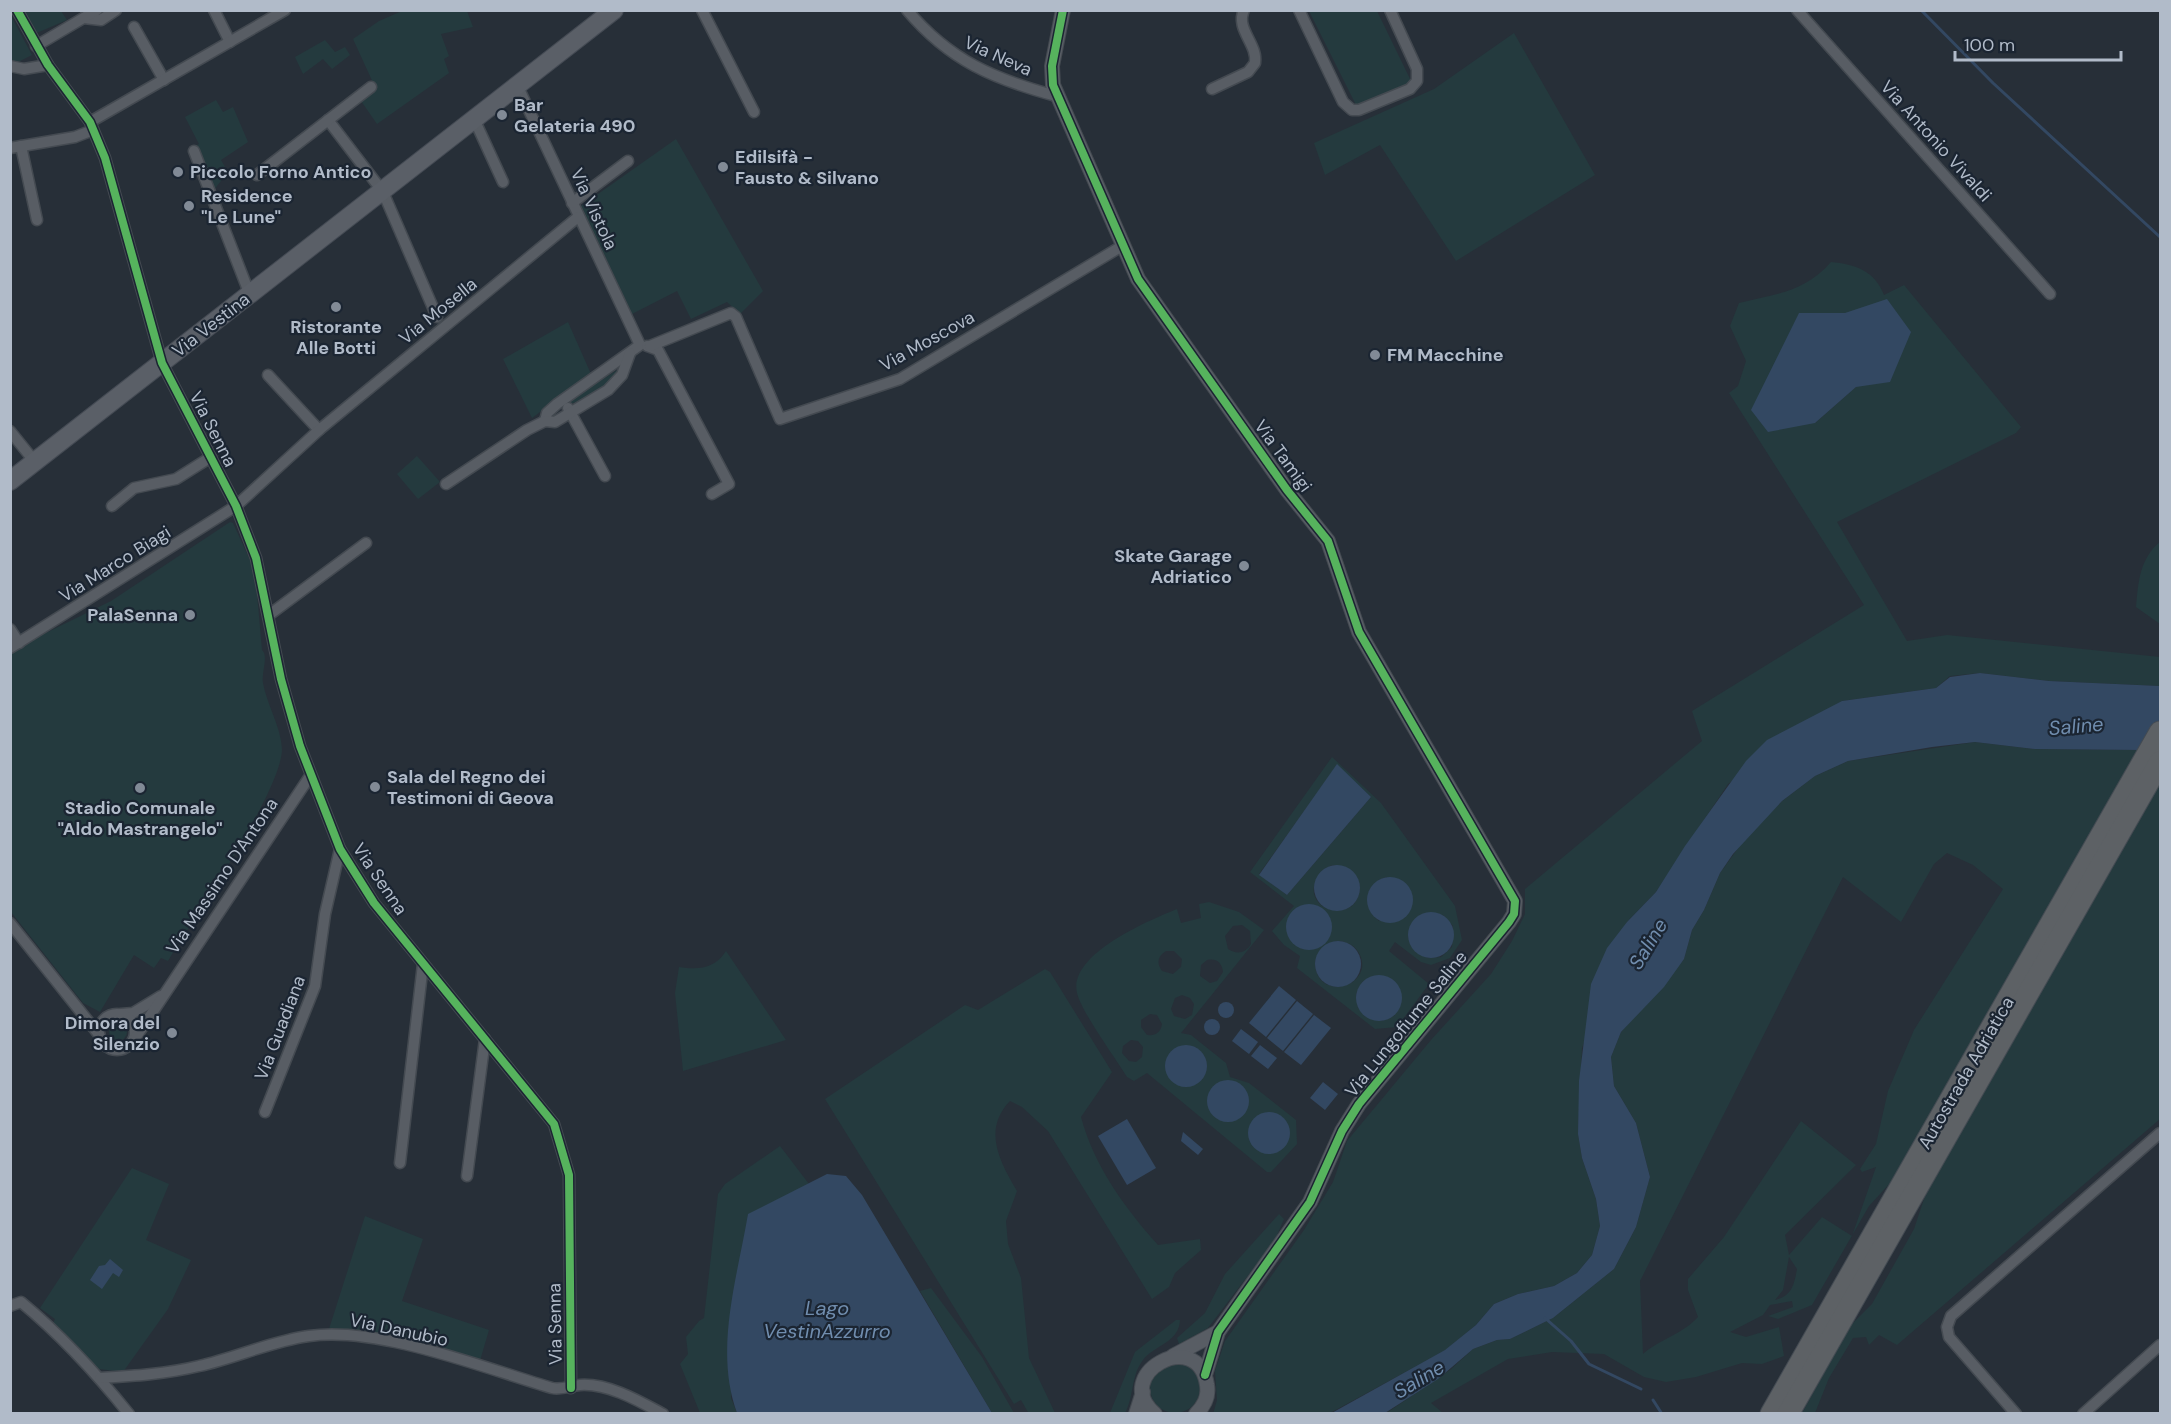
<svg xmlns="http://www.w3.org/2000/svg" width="2171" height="1424" font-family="'DM Sans',sans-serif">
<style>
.green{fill:#243a3e;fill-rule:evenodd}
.water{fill:#334862}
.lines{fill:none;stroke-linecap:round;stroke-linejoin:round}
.stream{stroke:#334862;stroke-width:3}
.minor-casing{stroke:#444a51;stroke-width:13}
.tertiary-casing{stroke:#444a51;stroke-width:16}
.primary-casing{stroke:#454b54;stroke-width:20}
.motorway-casing{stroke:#444b53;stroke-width:23}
.minor{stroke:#585d64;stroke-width:10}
.tertiary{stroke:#585d64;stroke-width:14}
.primary{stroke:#5a5f67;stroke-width:18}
.motorway{stroke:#5d6165;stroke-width:21}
.cycleway-casing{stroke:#1b2532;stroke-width:11}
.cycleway{stroke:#56b35d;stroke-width:8}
.poi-dot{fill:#818a96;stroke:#1b2532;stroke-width:2}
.labels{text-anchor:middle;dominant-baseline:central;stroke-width:4.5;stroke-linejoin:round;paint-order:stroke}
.street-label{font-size:18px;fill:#b1bbc9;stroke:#1b2532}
.poi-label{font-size:18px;font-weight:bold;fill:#b1bbc9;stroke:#1b2532;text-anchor:start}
.water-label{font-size:20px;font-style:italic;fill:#708dae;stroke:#1b2532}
</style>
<rect width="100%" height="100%" fill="#272f38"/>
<g class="green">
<polygon points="20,11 61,11 67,20 32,35"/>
<polygon points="402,11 467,11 473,27 441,34 449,56 444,59 449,73 377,124 359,98 375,87 353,39 379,21"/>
<polygon points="1309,11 1377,11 1412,83 1358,109"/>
<polygon points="10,14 32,55 14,64 11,63"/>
<polygon points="1514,33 1595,175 1456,261 1380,145 1325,175 1314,143 1434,89"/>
<polygon points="325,40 335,52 345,47 350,55 332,69 323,59 303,74 295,57"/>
<polygon points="216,100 223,112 233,107 248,142 221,160 228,172 213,191 195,146 199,144 185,117"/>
<polygon points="676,139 763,291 740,314 727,302 691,319 677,291 632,314 581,206"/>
<path d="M1831 262C1855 264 1875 271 1884 295L1904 285 2021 427 2016 433 1837 522 1907 641 1947 635 2160 657V686L2049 681 1980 673 1950 676 1936 688 1842 701 1728 784 1656 892 1627 922 1582 1048 1578 1134 1582 1158 1596 1199 1600 1226 1592 1255 1577 1273 1554 1286 1518 1294 1494 1304 1476 1325 1446 1350 1330 1413 1213 1414 1217 1400 1215 1371 1225 1341 1304 1230 1333 1182 1347 1141 1431 1040 1491 974 1512 941 1525 914V889L1702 741 1692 711 1864 605 1729 393 1738 386 1746 361 1730 326 1739 303C1776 294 1805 292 1831 262ZM1799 313H1845L1856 387 1815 423Z"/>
<polygon points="568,322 591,374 532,418 503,359"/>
<path d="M622 367C614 386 589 398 570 404L569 400Z"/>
<polygon points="417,456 440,482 418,499 397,474"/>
<path d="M230 522 233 523 255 571 262 650C269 656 261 673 263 683 267 705 281 727 282 749 282 790 193 920 168 961L161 958 154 968 134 955 100 1012 83 1003 11 912V650L111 601Z"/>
<path d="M2160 542V624L2136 607C2138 582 2140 558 2160 542Z"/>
<path d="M1975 742 2035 749 2141 750 2160 755V1119L1897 1345 1879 1335 1869 1345 1866 1337 1853 1338 1829 1378 1815 1413H1802L1848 1328 1872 1304 1914 1229 1927 1190 2094 830 1891 1182 1869 1206 1812 1305 1778 1319 1768 1316 1793 1307 1792 1301 1770 1305 1763 1315 1730 1332 1746 1337 1779 1327 1784 1356 1762 1364 1742 1363 1696 1377 1666 1382 1644 1377 1604 1354 1552 1352 1508 1359 1431 1403 1443 1413 1385 1414 1450 1370 1473 1349 1497 1340 1510 1339 1553 1318 1614 1269 1636 1227 1650 1177 1636 1123 1614 1086 1611 1057 1621 1032 1684 959 1692 930 1704 910 1720 873 1747 836 1782 801 1815 776 1848 761ZM1947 853 1973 865 2003 889 1914 1030 1888 1091 1876 1144 1860 1169 1862 1172 1876 1167 1852 1236 1822 1217 1789 1255 1785 1235 1856 1165 1801 1121 1724 1237 1688 1279V1290L1698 1317C1683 1334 1660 1339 1643 1354L1640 1281 1843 877 1901 922 1934 864ZM1789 1257 1797 1269C1794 1285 1792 1296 1775 1300L1783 1290Z"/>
<path d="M1332 757 1381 803 1455 906 1462 940 1450 958 1431 965 1421 962 1395 942 1389 951 1429 984 1397 1027 1375 1029 1297 968 1300 956 1284 945 1272 931 1294 906 1250 872ZM1337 765 1371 797 1287 895 1259 874ZM1334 865 1360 885C1360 928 1299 910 1317 879 1321 871 1325 867 1334 865ZM1387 877 1379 921C1361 907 1365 883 1387 877ZM1443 915 1453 926 1452 947 1441 957 1427 958 1408 938 1411 924ZM1336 941C1345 941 1354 944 1359 953 1377 986 1314 1005 1315 960ZM1363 981 1395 1015 1382 1021 1358 1008 1356 994Z"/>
<path d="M1209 902 1239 912 1264 930 1181 1033 1191 1035 1226 1063 1230 1077 1249 1083 1296 1120 1297 1144 1271 1172H1267L1147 1073 1134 1081 1127 1077C1115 1057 1082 1013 1077 993 1068 954 1150 920 1177 909L1181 923 1201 918 1199 904ZM1242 925 1250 931 1251 944C1246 953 1237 955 1228 949L1225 936 1233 926ZM1166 951H1174L1182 959 1181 967 1173 974 1162 971C1156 963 1158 956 1166 951ZM1207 960C1216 958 1222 962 1223 972L1217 981 1210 983 1200 976 1201 965ZM1182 995 1190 998 1194 1004 1192 1015 1185 1019 1174 1016 1171 1009 1175 998ZM1150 1014 1157 1015 1162 1024C1161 1032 1156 1036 1147 1035L1141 1027V1020ZM1131 1040 1138 1041 1143 1047 1142 1057 1136 1062 1129 1061 1122 1053 1123 1046ZM1193 1046C1207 1054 1210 1066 1202 1080ZM1269 1113C1284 1115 1292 1127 1288 1141L1250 1142C1246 1127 1254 1115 1269 1113Z"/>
<path d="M726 951 786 1040 683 1071 675 993 679 967C698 970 715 969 726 951Z"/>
<path d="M1045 969 1050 972 1112 1072 1081 1117C1094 1166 1125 1208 1158 1245L1200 1239 1201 1250 1175 1273 1169 1287 1152 1299 1048 1131 1022 1107 1010 1101C982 1130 1000 1162 1017 1191L1006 1221 1008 1244 1021 1278 1029 1358 1055 1413 1029 1414 1021 1400 1014 1404 825 1099 965 1005 978 1010Z"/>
<circle cx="118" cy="1032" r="9"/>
<polygon points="780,1146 809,1184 748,1215 731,1398 737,1413 700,1413 680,1364 688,1354 686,1337 699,1321 704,1318 718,1194 725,1184"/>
<polygon points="132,1168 169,1184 146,1240 191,1260 168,1309 123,1372 99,1369 53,1323 55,1319 40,1308"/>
<polygon points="1279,1214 1284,1219 1275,1240 1208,1328 1179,1344 1177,1338 1205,1313 1225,1274"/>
<polygon points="365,1216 423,1239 402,1301 489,1330 479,1364 392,1338 329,1329"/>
<polygon points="931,1288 982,1357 1014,1413 992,1413 920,1291"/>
<path d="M1176 1320H1180C1179 1343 1154 1345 1143 1360 1131 1375 1134 1397 1125 1413H1110L1135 1352Z"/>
<circle cx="1175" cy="1388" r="25"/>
</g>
<g class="water">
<polygon points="1887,299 1911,332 1890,382 1856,387 1815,423 1768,432 1751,410 1799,313 1845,313"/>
<polygon points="1980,673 2049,681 2160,686 2160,755 2141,750 2035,749 1975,742 1932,747 1848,761 1815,776 1782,801 1733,854 1720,873 1704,910 1692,930 1684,959 1664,987 1621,1032 1611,1057 1614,1086 1636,1123 1650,1177 1636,1227 1614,1269 1553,1318 1510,1339 1497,1340 1473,1349 1438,1379 1385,1413 1330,1414 1445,1350 1476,1325 1494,1304 1518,1294 1554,1286 1577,1273 1592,1255 1600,1226 1596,1199 1582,1158 1578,1134 1579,1081 1591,984 1607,948 1627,922 1656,892 1685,846 1746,761 1767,740 1842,701 1936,688 1950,677"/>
<polygon points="1337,764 1371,797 1287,895 1259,875"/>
<circle cx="1337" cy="888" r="23"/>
<circle cx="1390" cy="900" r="23"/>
<circle cx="1309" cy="927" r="23"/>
<circle cx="1431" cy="935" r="23"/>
<circle cx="1338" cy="964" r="23"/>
<circle cx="1379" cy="998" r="23"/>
<polygon points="1279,986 1296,1000 1266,1037 1249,1023"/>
<polygon points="1297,1001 1313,1014 1283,1051 1267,1038"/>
<circle cx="1226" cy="1010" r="8"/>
<polygon points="1314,1015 1331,1028 1301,1065 1284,1052"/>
<circle cx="1212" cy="1027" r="8"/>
<polygon points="1241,1029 1258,1042 1249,1054 1232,1041"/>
<polygon points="1260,1045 1277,1058 1268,1069 1251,1056"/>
<circle cx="1186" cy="1066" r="21"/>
<circle cx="1228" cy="1101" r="21"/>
<polygon points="1323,1082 1338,1094 1325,1110 1310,1098"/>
<circle cx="1269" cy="1133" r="21"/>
<polygon points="1127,1119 1156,1168 1127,1185 1098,1136"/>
<polygon points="1183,1132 1203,1149 1198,1155 1181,1141"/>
<path d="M827 1174 846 1176 862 1195 992 1413H737C714 1350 737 1279 748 1214Z"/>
<polygon points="110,1259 123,1270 119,1277 113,1273 102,1289 90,1280 99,1266 105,1265"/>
</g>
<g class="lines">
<g class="stream">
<polyline points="1921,10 1993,83 2160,237"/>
<polyline points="1545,1318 1571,1341 1589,1364 1641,1389"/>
<polyline points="1653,1400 1662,1414"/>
</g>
<g class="minor-casing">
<g id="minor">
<polyline points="17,10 48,65 90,122 105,158 162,363 236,506 256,558 281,679 300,746 340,849 374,903 554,1124 569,1175 571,1388"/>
<polyline points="214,10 230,42"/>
<polyline points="702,10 754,112"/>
<path d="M907 10C950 61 994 79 1056 96"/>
<polyline points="1299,10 1343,102 1352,110 1359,110 1410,89 1417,81 1417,69 1390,10"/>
<polyline points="1797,10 2050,294"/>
<polyline points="84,18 101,20 116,10"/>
<polyline points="134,27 164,80"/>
<polyline points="36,46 97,10"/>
<polyline points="10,66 24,69 48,65"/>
<polyline points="518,87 640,345 557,404 547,413 545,421"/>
<path d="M1212 89 1248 72 1255 63C1258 44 1235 29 1244 10"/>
<polyline points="328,120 383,192 437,317"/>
<polyline points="475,121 503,182"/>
<polyline points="90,122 285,10"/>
<polyline points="21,146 37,220"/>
<polyline points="10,148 75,137 93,130"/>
<polyline points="194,151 250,295"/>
<polyline points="257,175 371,87"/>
<polyline points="572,203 628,161"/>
<polyline points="647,346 658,350 729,484 712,494"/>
<polyline points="650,346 731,313 736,317 780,419 900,379 1122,246"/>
<polyline points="268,375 319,430"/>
<polyline points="568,408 605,476"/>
<polyline points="10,431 35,462"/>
<polyline points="446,484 527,430 545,421 555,422 608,390 622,375 630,353"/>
<polyline points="112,506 134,488 176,479 211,457"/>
<polyline points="269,615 366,543"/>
<polyline points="10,629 19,643"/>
<polyline points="10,648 236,506 319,430 578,217"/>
<polyline points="10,923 100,1036"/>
<polyline points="121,1014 133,1013 161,996"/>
<circle cx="117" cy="1032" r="18"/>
<polyline points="134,1040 310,776"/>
<polyline points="265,1112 315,986 325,914 340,849"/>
<polyline points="400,1163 423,964"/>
<polyline points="467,1176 485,1039"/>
<path d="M10 1306 21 1302C61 1335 96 1373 129 1414"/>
<path d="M100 1378C133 1376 166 1374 199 1366 236 1358 271 1341 309 1336 379 1326 484 1368 552 1388 562 1390 570 1386 580 1385 608 1383 639 1401 663 1414"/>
<polyline points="2016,1414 1949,1337 1947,1327 1951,1316 2160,1133"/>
<polyline points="2083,1414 2160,1345"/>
</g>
</g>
<g class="tertiary-casing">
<g id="tertiary">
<polyline points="1063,10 1052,66 1053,85 1138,279 1287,490 1328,541 1359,632 1515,901 1514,914 1509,922 1359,1104 1342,1131 1310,1202 1218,1332 1205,1375"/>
<polyline points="1173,1356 1218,1332"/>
<polyline points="1136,1414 1143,1392"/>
<path d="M1155 1414C1109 1375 1198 1325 1207 1385 1209 1396 1204 1406 1196 1414"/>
</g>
</g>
<g class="primary-casing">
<polyline id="primary" points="10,481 614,10"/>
</g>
<g class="motorway-casing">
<g id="motorway">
<polyline points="1771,1414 2160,732"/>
<polyline points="1788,1414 2160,762"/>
</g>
</g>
<use href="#minor" class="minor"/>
<use href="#tertiary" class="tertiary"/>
<use href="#primary" class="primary"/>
<use href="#motorway" class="motorway"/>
<g class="cycleway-casing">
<g id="cycleway">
<polyline points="17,10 48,65 90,122 105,158 162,363 236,506 256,558 281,679 300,746 340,849 374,903 554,1124 569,1175 571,1388"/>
<polyline points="1063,10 1052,66 1053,85 1138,279 1287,490 1328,541 1359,632 1515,901 1514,914 1509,922 1359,1104 1342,1131 1310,1202 1218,1332 1205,1375"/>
</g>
</g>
<use href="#cycleway" class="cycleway"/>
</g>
<g class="poi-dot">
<circle cx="502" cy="115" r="6"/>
<circle cx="723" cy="167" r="6"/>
<circle cx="178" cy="172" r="6"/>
<circle cx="189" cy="206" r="6"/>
<circle cx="336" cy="307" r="6"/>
<circle cx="1375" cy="355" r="6"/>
<circle cx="1244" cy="566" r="6"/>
<circle cx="190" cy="615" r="6"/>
<circle cx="375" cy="787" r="6"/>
<circle cx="140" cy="788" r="6"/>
<circle cx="172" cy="1033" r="6"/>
</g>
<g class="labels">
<g class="street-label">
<text transform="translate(998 56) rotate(24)">Via Neva</text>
<text transform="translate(1936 141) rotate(48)">Via Antonio Vivaldi</text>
<text transform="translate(594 209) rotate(65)">Via Vistola</text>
<text transform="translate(438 311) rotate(-39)">Via Mosella</text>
<text transform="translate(211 325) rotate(-38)">Via Vestina</text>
<text transform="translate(927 341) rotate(-29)">Via Moscova</text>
<text transform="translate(213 429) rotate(63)">Via Senna</text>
<text transform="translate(1283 456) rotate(54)">Via Tamigi</text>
<text transform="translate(115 564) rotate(-32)">Via Marco Biagi</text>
<text transform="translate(222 876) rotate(-56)">Via Massimo D'Antona</text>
<text transform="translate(380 879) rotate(56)">Via Senna</text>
<text transform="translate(1406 1024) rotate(-51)">Via Lungofiume Saline</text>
<text transform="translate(280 1028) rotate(-69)">Via Guadiana</text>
<text transform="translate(1966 1073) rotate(-60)">Autostrada Adriatica</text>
<text transform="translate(555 1324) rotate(-91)">Via Senna</text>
<text transform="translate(399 1330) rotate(12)">Via Danubio</text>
</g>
<g class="poi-label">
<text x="514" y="105">Bar<tspan x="514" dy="21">Gelateria 490</tspan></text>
<text x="735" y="157">Edilsifà -<tspan x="735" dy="21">Fausto &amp; Silvano</tspan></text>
<text x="190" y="172">Piccolo Forno Antico</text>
<text x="201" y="196">Residence<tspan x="201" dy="21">"Le Lune"</tspan></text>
<text x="336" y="327" text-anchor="middle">Ristorante<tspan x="336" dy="21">Alle Botti</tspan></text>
<text x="1387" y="355">FM Macchine</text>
<text x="1232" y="556" text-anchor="end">Skate Garage<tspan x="1232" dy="21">Adriatico</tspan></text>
<text x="178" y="615" text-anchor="end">PalaSenna</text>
<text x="387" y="777">Sala del Regno dei<tspan x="387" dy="21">Testimoni di Geova</tspan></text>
<text x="140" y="808" text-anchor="middle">Stadio Comunale<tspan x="140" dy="21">"Aldo Mastrangelo"</tspan></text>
<text x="160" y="1023" text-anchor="end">Dimora del<tspan x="160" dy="21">Silenzio</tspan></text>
</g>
<g class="water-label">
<text transform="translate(2076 726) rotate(-5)">Saline</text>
<text transform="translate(1648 944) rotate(-59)">Saline</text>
<text x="827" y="1308">Lago<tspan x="827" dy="23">VestinAzzurro</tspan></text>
<text transform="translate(1419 1379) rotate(-31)">Saline</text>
</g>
</g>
<rect width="2171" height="1424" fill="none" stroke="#b1bbc9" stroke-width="24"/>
<path d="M1955 51v9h166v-9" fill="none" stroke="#b1bbc9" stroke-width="3"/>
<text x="1964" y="51" font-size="18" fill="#b1bbc9" stroke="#1b2532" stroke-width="4.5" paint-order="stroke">100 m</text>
</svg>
